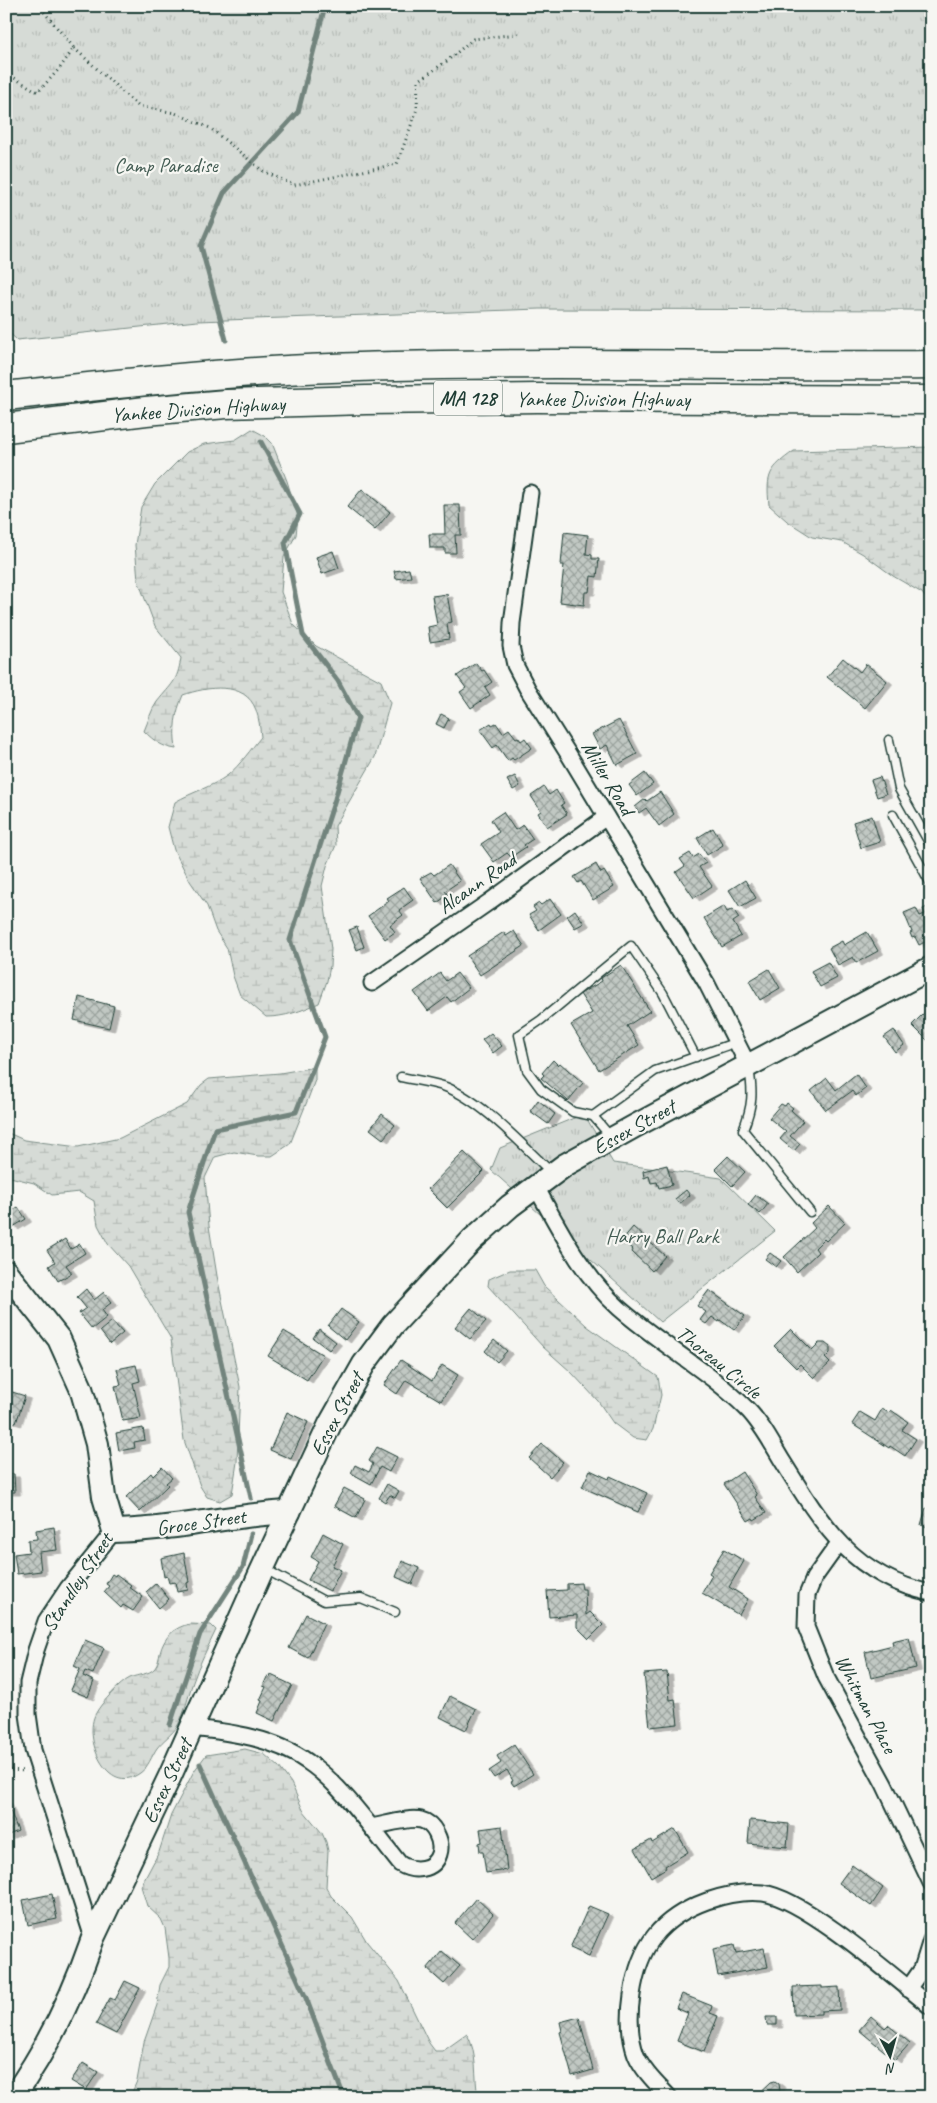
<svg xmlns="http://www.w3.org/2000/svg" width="937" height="2103" font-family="Caveat,sans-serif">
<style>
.wetland{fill:url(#wetland-marsh);stroke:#7a8c85}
.park{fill:url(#park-tufts);stroke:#7a8c85}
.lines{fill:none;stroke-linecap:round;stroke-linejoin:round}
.stream{stroke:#72847d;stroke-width:5}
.building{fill:url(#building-cross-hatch);stroke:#1f3d34;filter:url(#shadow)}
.lane-casing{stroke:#1f3d34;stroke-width:11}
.street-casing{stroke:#1f3d34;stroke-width:19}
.secondary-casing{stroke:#1f3d34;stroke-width:26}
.highway-casing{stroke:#1f3d34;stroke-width:31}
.path{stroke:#1f3d34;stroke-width:3;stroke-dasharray:1 4;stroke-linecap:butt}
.lane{stroke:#f6f6f2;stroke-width:8}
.street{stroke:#f6f6f2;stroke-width:15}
.secondary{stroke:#f6f6f2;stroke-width:22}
.highway{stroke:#f6f6f2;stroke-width:28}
.labels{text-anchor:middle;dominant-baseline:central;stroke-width:4.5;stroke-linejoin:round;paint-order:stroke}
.shield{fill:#f6f6f2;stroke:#60746d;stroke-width:1}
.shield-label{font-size:20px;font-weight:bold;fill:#1f3d34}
.park-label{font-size:21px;fill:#445d54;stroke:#f6f6f2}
.street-label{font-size:21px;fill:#1f3d34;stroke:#f6f6f2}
</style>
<defs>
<pattern id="wetland-marsh" width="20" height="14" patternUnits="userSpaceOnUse" patternTransform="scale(1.25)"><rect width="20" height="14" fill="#d6dbd6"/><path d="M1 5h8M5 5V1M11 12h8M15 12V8" fill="none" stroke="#b7bdb8"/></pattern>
<pattern id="park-tufts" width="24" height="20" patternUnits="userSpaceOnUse" patternTransform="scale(1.25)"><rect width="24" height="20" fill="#d6dbd6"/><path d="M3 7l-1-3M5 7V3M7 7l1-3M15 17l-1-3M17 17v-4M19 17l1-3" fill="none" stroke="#b7bdb8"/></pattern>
<pattern id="building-cross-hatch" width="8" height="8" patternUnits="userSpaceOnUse" patternTransform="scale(1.25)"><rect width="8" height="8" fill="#c1c8c3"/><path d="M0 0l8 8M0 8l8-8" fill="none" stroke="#9ca49f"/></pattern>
<filter id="shadow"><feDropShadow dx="5.5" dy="3" stdDeviation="0" flood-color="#0004"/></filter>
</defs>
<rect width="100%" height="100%" fill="#f6f6f2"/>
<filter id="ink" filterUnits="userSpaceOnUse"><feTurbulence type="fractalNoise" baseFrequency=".02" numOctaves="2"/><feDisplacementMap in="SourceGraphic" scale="10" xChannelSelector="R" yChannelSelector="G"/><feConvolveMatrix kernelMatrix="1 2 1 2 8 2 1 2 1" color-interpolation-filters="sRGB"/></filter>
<g filter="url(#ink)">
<g class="wetland">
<path d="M252 429 265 436 272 443 287 481 298 517 296 535 284 557 281 592 293 624 316 646 381 681 390 703 375 757 335 826 336 845 327 866 322 886 331 949 330 966 327 981 319 1003C301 1011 285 1017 266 1017L240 995 233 976 227 948 216 931 207 906 190 881 174 850 168 827 175 802C192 792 212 787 228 775 240 765 251 749 261 737 260 728 259 718 256 710 245 680 206 687 183 695 175 714 173 728 176 749 162 747 154 741 144 731 148 722 151 710 157 702 172 683 177 683 181 658L155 626 138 580 135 545 141 507 155 484 187 452 204 444 235 440Z"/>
<path d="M931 447V605L922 593 893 576 863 554 842 542 812 537 787 521 769 505C766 474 769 469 794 451Z"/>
<polygon points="315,1067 315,1080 308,1099 290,1144 272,1156 258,1156 234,1152 215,1157 205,1178 209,1226 217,1276 240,1387 237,1462 232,1494 220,1501 207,1497 200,1486 184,1440 171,1339 128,1266 108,1244 98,1225 94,1201 79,1192 52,1195 34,1183 6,1176 6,1132 24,1140 78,1147 120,1138 187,1104 201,1085 209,1079 280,1073"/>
<polygon points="510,1270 535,1270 544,1286 587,1326 658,1377 661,1395 653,1429 647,1440 633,1438 613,1423 598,1401 571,1372 543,1347 488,1286 489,1279"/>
<path d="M190 1624 211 1625 216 1630C208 1647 199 1664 193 1682 188 1696 185 1713 178 1725 173 1734 163 1740 157 1748 152 1755 148 1768 140 1773 107 1797 82 1737 96 1713 101 1703 121 1682 130 1678 138 1674 149 1675 155 1668 158 1664 159 1658 160 1653 164 1637 174 1627 190 1624Z"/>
<path d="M245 1749 264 1754 279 1767 291 1783 303 1810 322 1833 326 1842 328 1851 326 1887 331 1896 352 1917 367 1942 399 1981 429 2043 435 2051H443L467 2034C478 2054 474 2076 478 2097H130L137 2081 144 2042 157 2005 160 1985 169 1967V1958L165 1928 161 1919 147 1906 141 1886 159 1852 171 1815 194 1771 206 1755Z"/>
</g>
<g class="park">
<polygon points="6,6 931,6 931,310 540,309 197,321 17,340 6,330"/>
<polygon points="584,1114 613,1163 721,1178 775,1231 660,1322 491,1170 500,1148"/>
</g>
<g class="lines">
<g class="stream">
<polyline points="226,340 201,246 224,193 298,112 325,6"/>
<polyline points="251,1498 188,1212 215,1129 296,1112 325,1037 290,940 335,799 358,718 338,681 303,635 285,543 300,514 261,442"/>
<polyline points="170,1725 200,1634 243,1567 251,1534"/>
<polyline points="200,1764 306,1998 344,2097"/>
</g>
</g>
<g class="building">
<polygon points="362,489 390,512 375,530 347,507"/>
<polygon points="444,505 460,505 461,535 455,535 456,553 445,553 445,548 430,548 429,534 445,534"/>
<polygon points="564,532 588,535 586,554 592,555 592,559 599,559 597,577 591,576 589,592 585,592 584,605 560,602 564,565 561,565"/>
<polygon points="333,551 339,568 322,574 316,557"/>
<polygon points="409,569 411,577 396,579 394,571"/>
<polygon points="447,594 452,622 447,623 449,639 430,642 428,627 437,625 432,596"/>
<polygon points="843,658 860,672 866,664 887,681 865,708 827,677"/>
<polygon points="476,663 482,671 484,670 492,682 485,687 490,695 471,708 460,692 466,688 457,676"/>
<polygon points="441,714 449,718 444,728 436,724"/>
<polygon points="619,720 637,754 617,765 607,745 600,749 592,734"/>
<polygon points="491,723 492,725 496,723 503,733 509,729 516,738 518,737 521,741 525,738 532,748 514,760 512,758 508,761 497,745 493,748 480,730"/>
<polygon points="645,773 653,784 637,796 629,785"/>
<polygon points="515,776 520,786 513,790 507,780"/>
<polygon points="880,777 886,794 877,797 871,780"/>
<polygon points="544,787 549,795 556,790 564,803 561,805 567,814 547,827 538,813 541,811 531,796"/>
<polygon points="660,792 674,814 659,826 646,808 639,813 635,807 645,799 647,801"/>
<polygon points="503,812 515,830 523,825 533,839 524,845 526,847 511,857 507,853 494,862 481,844 499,832 491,820"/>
<polygon points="872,816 880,842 861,848 853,822"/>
<polygon points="713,828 723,845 707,855 697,838"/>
<polygon points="690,853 693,858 699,854 706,863 699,867 712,886 694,898 676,872 685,866 680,859"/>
<polygon points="596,864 601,873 604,871 614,887 593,900 581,881 578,883 574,877"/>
<polygon points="449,865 460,881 445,891 448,895 437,903 420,878 431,872 434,875"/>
<polygon points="745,880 756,898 740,907 729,890"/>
<polygon points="404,887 413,900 399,910 403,915 390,925 395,932 385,939 368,916 389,901 387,898"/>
<polygon points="550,899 561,914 539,930 529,915 536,911 533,907 539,903 541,905"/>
<polygon points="724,906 727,912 733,909 739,918 733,922 741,936 722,947 704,918"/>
<polygon points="929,906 931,939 919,945 915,937 912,938 910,933 912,932 904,913 916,908 920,916 925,914 923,909"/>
<polygon points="575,910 584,923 575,928 567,916"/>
<polygon points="357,927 364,947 357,950 349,930"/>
<polygon points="514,931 524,946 480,975 467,956 504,932 506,936"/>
<polygon points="867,932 878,951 856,963 853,957 838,965 829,948 842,941 844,945"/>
<polygon points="828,962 837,978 820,987 811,971"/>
<polygon points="621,965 650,1011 627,1026 639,1045 599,1070 571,1025 592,1013 580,994 602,981 601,978"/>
<polygon points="769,969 780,988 760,1000 749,981"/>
<polygon points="440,973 446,981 457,973 469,988 451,1002 447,997 428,1011 414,992"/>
<polygon points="79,997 114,1006 109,1028 74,1020"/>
<polygon points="926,1011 931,1016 931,1044 912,1025"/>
<polygon points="894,1030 904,1045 895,1052 884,1037"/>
<polygon points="491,1033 502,1046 493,1053 482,1040"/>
<polygon points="553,1060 558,1065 560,1063 583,1083 568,1101 541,1078 544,1075 542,1073"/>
<polygon points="856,1074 866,1088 856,1096 852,1091 826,1110 811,1091 827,1078 836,1090"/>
<polygon points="538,1100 555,1114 548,1124 530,1111"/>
<polygon points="787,1103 793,1108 791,1110 803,1121 790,1136 800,1144 794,1151 780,1139 786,1132 769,1118 781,1104 785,1106"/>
<polygon points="382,1114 395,1125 383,1139 370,1129"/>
<polygon points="464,1152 484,1171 447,1208 428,1189"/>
<polygon points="728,1156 745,1172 732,1186 715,1169"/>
<polygon points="667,1165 672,1185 659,1188 657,1182 651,1183 649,1176 644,1178 643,1171"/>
<polygon points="686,1190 690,1195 679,1204 675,1199"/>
<polygon points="756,1195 768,1204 760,1214 748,1205"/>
<polygon points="829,1206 845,1223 826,1241 824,1239 815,1248 818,1252 797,1272 784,1257 815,1228 811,1223"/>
<polygon points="18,1207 26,1219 13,1227 6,1215"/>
<polygon points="633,1227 665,1256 652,1271 632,1252 633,1250 622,1240"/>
<polygon points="65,1239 71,1249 80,1244 85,1253 66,1265 72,1273 58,1281 49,1266 55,1262 47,1250"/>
<polygon points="770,1253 781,1261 776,1267 765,1259"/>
<polygon points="86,1289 94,1300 104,1292 112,1302 102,1310 107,1317 92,1329 79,1313 86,1308 77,1297"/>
<polygon points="709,1290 745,1316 734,1330 720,1320 719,1322 712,1317 706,1324 700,1320 706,1312 697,1306"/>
<polygon points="471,1308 486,1321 470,1339 455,1327"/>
<polygon points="341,1309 359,1322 345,1340 328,1326"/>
<polygon points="112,1321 123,1333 110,1344 100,1331"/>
<polygon points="319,1329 336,1342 329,1350 313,1338"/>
<polygon points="791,1329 812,1350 819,1343 825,1343 830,1347 830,1353 825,1358 830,1363 814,1378 800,1364 796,1368 774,1346"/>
<polygon points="284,1331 323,1355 307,1380 268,1356"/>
<polygon points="494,1340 507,1351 497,1362 485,1351"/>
<polygon points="401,1360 432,1381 442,1365 458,1375 441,1401 406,1380 397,1394 384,1385"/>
<polygon points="136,1365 140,1381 133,1383 141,1418 123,1421 115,1386 121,1385 117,1369"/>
<polygon points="6,1390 25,1396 16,1423 6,1420 9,1410 6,1409"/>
<polygon points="882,1409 889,1413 891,1410 908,1422 902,1430 916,1439 905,1456 890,1446 889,1448 852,1424 860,1412 875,1421"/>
<polygon points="287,1412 308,1422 291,1459 270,1450"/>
<polygon points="143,1428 145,1440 134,1442 135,1448 119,1451 116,1433"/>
<polygon points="542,1444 563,1462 550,1477 529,1458"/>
<polygon points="377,1447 397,1457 389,1472 380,1467 371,1484 351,1473 355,1465 369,1472 373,1464 369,1461"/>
<polygon points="162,1467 172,1478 166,1483 168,1485 140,1512 126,1497 151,1473 153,1476"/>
<polygon points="590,1470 609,1479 610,1476 647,1493 638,1512 582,1487"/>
<polygon points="742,1472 757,1495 755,1497 766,1513 754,1520 753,1518 748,1521 724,1484"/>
<polygon points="6,1474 14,1474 15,1492 6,1492"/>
<polygon points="387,1484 399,1491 395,1498 390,1495 385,1502 379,1498"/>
<polygon points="344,1488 365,1499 356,1518 334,1506"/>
<polygon points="926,1508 931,1509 931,1528 921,1525"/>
<polygon points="54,1527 57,1550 39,1552 41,1571 17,1574 14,1554 29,1552 28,1540 37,1539 36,1530"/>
<polygon points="323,1533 343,1544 332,1566 341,1570 330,1591 308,1580 318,1561 311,1557"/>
<polygon points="724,1549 744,1561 729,1587 748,1599 739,1615 702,1593 712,1575 709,1573"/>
<polygon points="184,1553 189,1582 187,1583 188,1590 177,1592 175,1582 169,1583 167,1576 164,1577 161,1558"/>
<polygon points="402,1561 419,1568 412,1584 396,1577"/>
<polygon points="112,1574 115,1576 116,1574 131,1585 129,1587 143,1597 133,1611 123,1605 121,1608 104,1592 109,1586 106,1584"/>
<polygon points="156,1583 169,1599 159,1608 146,1592"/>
<polygon points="581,1583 582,1589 585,1589 586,1615 590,1612 603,1625 589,1639 577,1627 577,1615 549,1617 547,1591 567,1590 567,1584"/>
<polygon points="306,1614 324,1623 308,1658 289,1648"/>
<polygon points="909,1637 916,1668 871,1678 865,1652 893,1645 892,1641"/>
<polygon points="85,1640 104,1648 93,1674 85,1671 83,1676 94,1681 88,1697 71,1690 80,1669 74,1666"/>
<polygon points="667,1672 670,1700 675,1699 678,1724 650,1727 644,1674"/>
<polygon points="271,1675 292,1685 274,1721 257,1713 262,1701 260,1700 266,1687 263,1686 267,1677 270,1678"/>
<polygon points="450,1696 476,1709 466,1730 440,1717"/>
<polygon points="514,1745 533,1774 514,1786 511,1782 513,1781 507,1770 494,1778 489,1771 501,1763 497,1756"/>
<polygon points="6,1800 18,1831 6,1836"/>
<polygon points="750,1820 789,1824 787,1847 748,1843"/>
<polygon points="502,1826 507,1870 486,1873 483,1852 480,1852 479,1843 482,1842 480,1829"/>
<polygon points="675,1829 688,1852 665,1866 666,1868 651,1877 635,1849 651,1840 652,1843"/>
<polygon points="852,1865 883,1888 871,1906 839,1883"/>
<polygon points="52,1894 57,1919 28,1925 23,1900"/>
<polygon points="476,1898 493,1914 472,1939 455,1923"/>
<polygon points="589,1906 608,1914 589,1956 570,1948"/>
<polygon points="734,1945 736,1953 764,1948 768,1967 718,1976 713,1949"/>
<polygon points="442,1951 460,1966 444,1984 427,1969"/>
<polygon points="125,1981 140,1988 116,2034 96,2024 110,1998 115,2000"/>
<polygon points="822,1986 822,1988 839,1987 840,2010 821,2011 821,2014 794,2015 793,1987"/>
<polygon points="682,1994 712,2006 710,2013 718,2016 704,2052 677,2041 688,2013 676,2008"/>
<polygon points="871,2016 885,2028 888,2025 910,2043 895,2060 859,2030"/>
<polygon points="579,2017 593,2070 572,2076 560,2032 562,2031 560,2022"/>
<polygon points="766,2017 777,2017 777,2025 767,2025"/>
<polygon points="83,2063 98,2072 86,2090 71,2081"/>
<polygon points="775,2081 779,2084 780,2091 775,2097 755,2097 771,2082"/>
</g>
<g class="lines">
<g class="lane-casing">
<g id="lane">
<polyline points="889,740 899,789 931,846"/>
<polyline points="893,815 931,884"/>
<path d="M749 1067C753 1093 753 1105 743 1130L810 1212"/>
<path d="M401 1077C415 1080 430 1082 443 1086 482 1100 522 1145 552 1173"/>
<polyline points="593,1116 573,1112 541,1089 527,1070 519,1035 541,1020 631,946 663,993 696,1057"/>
<polyline points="611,1137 593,1116 655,1071 737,1042"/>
<polyline points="265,1569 324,1601 361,1598 395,1612"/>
</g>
</g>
<g class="street-casing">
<g id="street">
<polyline points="530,493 512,623 511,646 515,665 527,688 569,755 707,984 748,1065"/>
<polyline points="372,983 489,902 606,817"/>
<path d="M536 1187C560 1230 582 1275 619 1308 660 1344 709 1371 747 1409 762 1424 772 1444 783 1462 822 1525 854 1577 931 1593"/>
<polyline points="839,1543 814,1578 807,1595 806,1627 826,1677 884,1784 931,1883"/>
<path d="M191 1728C231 1732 275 1738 308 1762 342 1785 374 1832 400 1864 413 1872 434 1871 439 1854 443 1842 434 1823 421 1820 410 1817 384 1825 371 1827"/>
<polyline points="93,1938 33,1750 28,1714 28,1683 36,1650 46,1621 68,1588 114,1531"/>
<polyline points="908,1989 922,1969 931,1940"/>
<path d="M669 2097C657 2084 643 2071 636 2055 629 2036 629 2015 632 1995 639 1946 660 1918 707 1901 724 1895 744 1891 763 1893 806 1899 895 1978 931 2007"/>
</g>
</g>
<g class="secondary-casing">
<g id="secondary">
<path d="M6 1272 59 1339 81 1388 97 1444 104 1497 114 1531C173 1530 230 1515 289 1512"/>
<path d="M13 2097C47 2049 74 1993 93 1938L170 1776 261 1572 330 1424 364 1364 393 1325 472 1240 510 1206 565 1165 635 1126 931 968"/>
</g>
</g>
<g class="highway-casing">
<g id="highway">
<path d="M6 396C114 384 222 372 331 368 531 360 731 367 931 365"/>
<polyline points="6,428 146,411 226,404 366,400 537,398 931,400"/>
</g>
</g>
<g class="path">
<polyline points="74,48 138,106 175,113 210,128 263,171 294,185 397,164 417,109 418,81 447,61 473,39 518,34"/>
<polyline points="6,73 38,92 60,68 74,48 39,6"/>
<polyline points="6,1770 26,1771"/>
</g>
<use href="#lane" class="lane"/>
<use href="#street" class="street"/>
<use href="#secondary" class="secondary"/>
<use href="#highway" class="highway"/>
</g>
</g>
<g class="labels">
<rect class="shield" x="434" y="380.5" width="68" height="35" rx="4"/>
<g class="shield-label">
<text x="468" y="398">MA 128</text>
</g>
<g class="park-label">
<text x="166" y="165">Camp Paradise</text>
<text x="662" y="1236">Harry Ball Park</text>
</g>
<g class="street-label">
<text x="603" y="399">Yankee Division Highway</text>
<text transform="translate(198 409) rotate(-4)">Yankee Division Highway</text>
<text transform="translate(608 778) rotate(59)">Miller Road</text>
<text transform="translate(477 883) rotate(-35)">Alcann Road</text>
<text transform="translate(634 1127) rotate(-29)">Essex Street</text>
<text transform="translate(719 1362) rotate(39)">Thoreau Circle</text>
<text transform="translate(337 1414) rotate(-62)">Essex Street</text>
<text transform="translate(201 1522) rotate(-8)">Groce Street</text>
<text transform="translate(77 1582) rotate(-57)">Standley Street</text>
<text transform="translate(866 1704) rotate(62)">Whitman Place</text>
<text transform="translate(167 1781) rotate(-65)">Essex Street</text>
</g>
</g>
<rect width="937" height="2103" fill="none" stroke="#f6f6f2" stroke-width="25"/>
<rect x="12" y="12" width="912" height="2078" fill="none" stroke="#1f3d34" stroke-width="2" filter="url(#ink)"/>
<g transform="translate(890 2056) rotate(174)" stroke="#f6f6f2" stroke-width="4" paint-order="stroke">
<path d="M0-4L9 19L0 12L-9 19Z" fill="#1f3d34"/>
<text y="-8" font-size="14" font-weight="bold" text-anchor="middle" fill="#1f3d34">N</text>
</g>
</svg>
